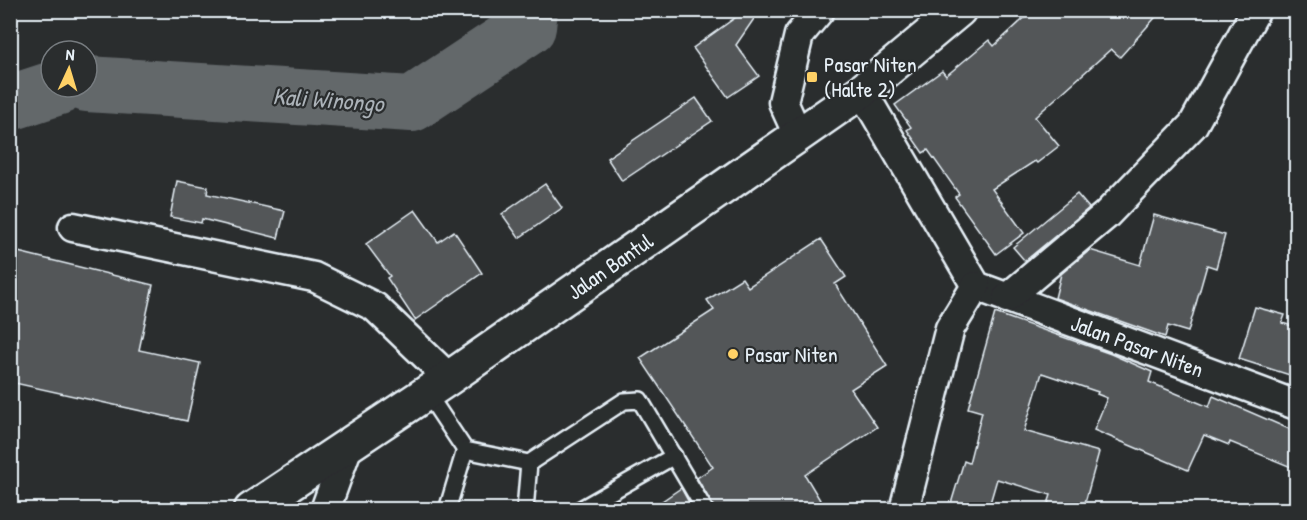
<svg xmlns="http://www.w3.org/2000/svg" width="1307" height="520" font-family="'Patrick Hand',sans-serif">
<style>
.lines{fill:none;stroke-linecap:round;stroke-linejoin:round}
.river{stroke:#63686b;stroke-width:56}
.building{fill:#535759;stroke:#e8f1f8;stroke-width:1.5}
.lane-casing{stroke:#e8f1f8;stroke-width:20}
.street-casing{stroke:#e8f1f8;stroke-width:33}
.primary-casing{stroke:#e8f1f8;stroke-width:38}
.lane{stroke:#2a2d2e;stroke-width:15}
.street{stroke:#2a2d2e;stroke-width:28}
.primary{stroke:#2a2d2e;stroke-width:33}
.poi-dot{fill:#ffd166;stroke:#2a2d2e;stroke-width:2}
.labels{text-anchor:middle;dominant-baseline:central;stroke-width:4.5;stroke-linejoin:round;paint-order:stroke}
.poi-label{font-size:22px;fill:#e8f1f8;stroke:#2a2d2e;text-anchor:start}
.street-label{font-size:22px;fill:#e8f1f8;stroke:#2a2d2e}
.water-label{font-size:24px;font-style:italic;fill:#acb3b9;stroke:#2a2d2e}
</style>
<rect width="100%" height="100%" fill="#2a2d2e"/>
<filter id="ink" filterUnits="userSpaceOnUse"><feTurbulence type="fractalNoise" baseFrequency=".0167" numOctaves="2"/><feDisplacementMap in="SourceGraphic" scale="12" xChannelSelector="R" yChannelSelector="G"/><feConvolveMatrix kernelMatrix="1 2 1 2 8 2 1 2 1" color-interpolation-filters="sRGB"/></filter>
<g filter="url(#ink)">
<g class="lines">
<g class="river">
<polyline points="87,84 412,104 528,27 530,10"/>
<polyline points="10,103 59,87"/>
</g>
</g>
<g class="building">
<polygon points="746,10 760,10 736,45 759,76 728,97 693,48"/>
<polygon points="1033,10 1162,10 1120,57 1111,49 1035,117 1059,146 1037,163 1035,161 992,189 1024,233 996,254 955,197 959,194 928,150 923,153 907,130 911,127 895,105 942,71 946,76 989,40 994,46"/>
<polygon points="696,98 712,121 622,181 607,158"/>
<polygon points="177,181 208,187 207,194 285,211 278,238 202,219 201,223 170,217"/>
<polygon points="545,184 562,208 519,238 502,214"/>
<polygon points="1077,194 1089,208 1025,261 1013,247"/>
<polygon points="415,210 438,242 454,231 482,273 415,320 387,278 390,276 366,244"/>
<polygon points="1154,215 1225,235 1216,268 1207,265 1188,332 1168,326 1165,337 1055,298 1061,274 1090,250 1140,265"/>
<polygon points="821,239 846,277 835,284 887,366 851,389 877,427 805,475 826,510 715,510 697,478 713,467 640,358 714,310 707,300 742,278 748,287"/>
<polygon points="10,250 153,285 139,350 200,363 187,421 10,382"/>
<polygon points="1255,307 1285,315 1282,323 1296,327 1296,377 1239,359"/>
<polygon points="995,313 1111,354 1152,372 1149,382 1209,407 1213,396 1296,432 1296,469 1230,442 1229,445 1204,435 1188,470 1094,430 1107,398 1097,394 1098,392 1042,373 1024,431 1099,452 1083,510 1046,510 1051,495 997,479 988,510 949,510 964,461 969,463 982,412 968,408"/>
<polygon points="681,488 693,510 649,510"/>
</g>
<g class="lines">
<g class="lane-casing">
<g id="lane">
<polyline points="427,393 465,450 529,463 624,401 640,400 705,510"/>
<polyline points="447,510 465,450"/>
<polyline points="525,510 529,463"/>
<polyline points="579,510 674,456"/>
</g>
</g>
<g class="street-casing">
<g id="street">
<path id="s1" d="M862 91 976 286 1296 405"/>
<polyline points="798,135 783,102 799,35 820,10"/>
<polyline points="73,227 314,277 375,307 449,378"/>
<polyline points="1007,298 1106,215 1193,125 1256,10"/>
<polyline points="325,510 348,446"/>
<polyline points="904,510 950,328 976,286"/>
</g>
</g>
<g class="primary-casing">
<g id="primary">
<path id="s2" d="M251 510 449 378 862 91 959 10"/>
</g>
</g>
<use href="#lane" class="lane"/>
<use href="#street" class="street"/>
<use href="#primary" class="primary"/>
</g>
</g>
<g class="poi-dot">
<rect x="806" y="71" width="12" height="12" rx="3"/>
<circle cx="733" cy="354" r="6"/>
</g>
<g class="labels">
<g class="poi-label">
<text x="824" y="64">Pasar Niten<tspan x="824" dy="25">(Halte 2)</tspan></text>
<text x="745" y="354">Pasar Niten</text>
</g>
<g class="street-label">
<text stroke="none"><textPath href="#s2" startOffset="434">Jalan Bantul</textPath></text>
<text stroke="none"><textPath href="#s1" startOffset="398">Jalan Pasar Niten</textPath></text>
</g>
<g class="water-label">
<text transform="translate(328 99) rotate(4)">Kali Winongo</text>
</g>
</g>
<rect width="1307" height="520" fill="none" stroke="#2a2d2e" stroke-width="36"/>
<rect x="18" y="18" width="1271" height="484" fill="none" stroke="#e8f1f8" stroke-width="2" filter="url(#ink)"/>
<g transform="translate(69 69) rotate(4)"><circle r="28" fill="#2a2d2e" stroke="#767b7f" stroke-width="1.5"/>
<path d="M0-4.5L10 22L0 15L-10 22Z" fill="#ffd166"/>
<text y="-9" font-size="16" font-weight="bold" text-anchor="middle" fill="#e8f1f8">N</text>
</g>
</svg>
